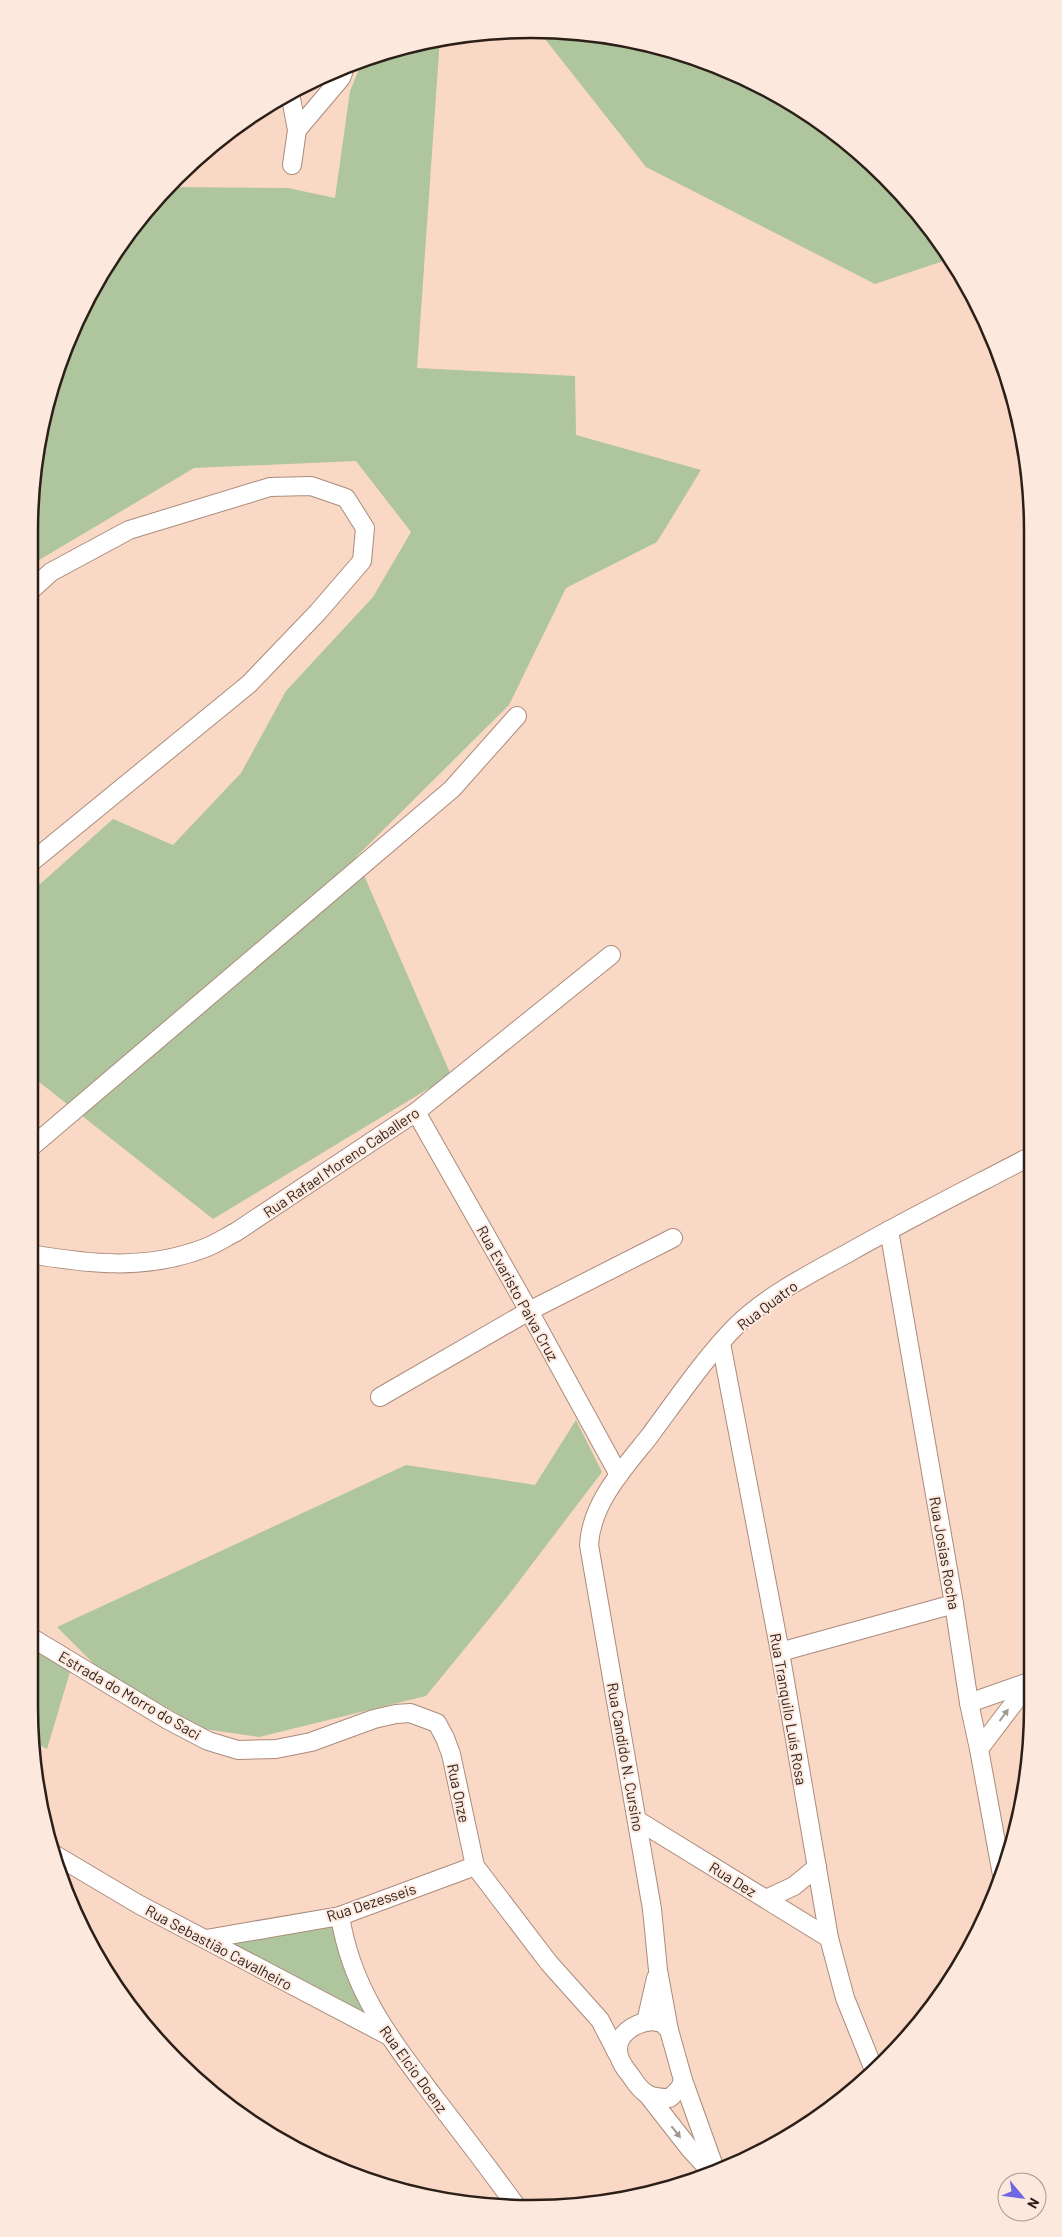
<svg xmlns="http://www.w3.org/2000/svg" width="1062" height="2237" font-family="Barlow,sans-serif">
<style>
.green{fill:#aec59e}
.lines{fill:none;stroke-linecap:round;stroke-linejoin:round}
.minor-casing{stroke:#ab8b7b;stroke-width:20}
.minor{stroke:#fff;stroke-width:18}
.oneway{fill:#a09a97}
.labels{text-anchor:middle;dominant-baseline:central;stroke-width:4;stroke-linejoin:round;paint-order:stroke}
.street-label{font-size:15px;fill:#2b1f18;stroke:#fde8de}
.rim{fill:none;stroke:#2b1f18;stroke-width:2.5}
</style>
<rect width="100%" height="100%" fill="#fad8c6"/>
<g class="green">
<polygon points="537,29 629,38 723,67 837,132 929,225 949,259 875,284 646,167"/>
<polygon points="433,38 440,38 417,368 575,376 576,435 701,470 657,542 566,588 509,705 356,857 451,1075 213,1219 29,1074 29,909 39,885 113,819 173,845 241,773 286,691 373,597 411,532 356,461 194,468 29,566 29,531 38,433 67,339 114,252 167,187 288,188 335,198 350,91 363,60"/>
<polygon points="576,1420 602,1472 507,1597 426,1696 259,1737 204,1729 98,1668 57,1627 406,1465 535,1485"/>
<polygon points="29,1636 73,1662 47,1749 32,1741 29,1706"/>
<polygon points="340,1916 389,2036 206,1939"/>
</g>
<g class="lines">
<g class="minor-casing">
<g id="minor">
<polyline points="290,93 297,130 292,165"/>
<polyline points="297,130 341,78 346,65"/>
<polyline points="29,864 249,684 318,612 362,561 365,528 346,498 311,486 270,487 129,530 51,572 29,592"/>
<polyline points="416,1112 529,1311 619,1475"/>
<polyline points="29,1149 452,789 517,716"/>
<polyline points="889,1230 954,1604 969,1703 979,1749 1002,1875"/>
<path d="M29 1254C90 1264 145 1271 205 1248 216 1244 226 1237 236 1232L416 1112 611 955"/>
<polyline points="721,1343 780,1652 829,1938 845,1998 874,2070"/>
<polyline points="380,1397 529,1311 673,1238"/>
<polyline points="29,1636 168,1720 208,1741 238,1750 276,1749 311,1742 374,1719 396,1714 410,1713 437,1723 445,1738 451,1754 475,1866 549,1963 600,2020 618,2055"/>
<polyline points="780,1652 954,1604"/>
<polyline points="969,1703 1029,1682"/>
<polyline points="979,1749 1033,1678"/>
<polyline points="637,1820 829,1938"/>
<polyline points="52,1853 138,1904 389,2036"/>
<polyline points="766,1899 794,1886 817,1867"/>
<path d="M340 1916C352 1991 390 2038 434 2097 462 2133 490 2170 517 2207"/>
<polyline points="206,1939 340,1916 475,1866"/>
<path d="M651 2021 662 2023 669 2030 683 2080 680 2088 670 2098C662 2098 654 2098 647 2094 640 2090 635 2082 631 2076 626 2070 621 2064 619 2056 613 2035 635 2023 651 2021Z"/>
<polyline points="646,2022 656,1978"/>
<path d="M669 2030 658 1970 652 1909 589 1545C591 1504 623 1469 648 1438 675 1402 706 1356 737 1325 768 1295 810 1274 848 1253 908 1219 970 1188 1031 1156"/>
<polyline points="683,2080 716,2172"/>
<polyline points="647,2094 690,2149 712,2173"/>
</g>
</g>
<use href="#minor" class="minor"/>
</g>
<defs><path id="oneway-solid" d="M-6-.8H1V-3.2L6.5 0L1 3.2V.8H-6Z" transform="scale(1.25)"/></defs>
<g class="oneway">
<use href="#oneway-solid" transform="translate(1004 1715) rotate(-54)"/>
<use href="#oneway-solid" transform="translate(676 2132) rotate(52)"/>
</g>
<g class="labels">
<g class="street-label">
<text transform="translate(341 1162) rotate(-34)">Rua Rafael Moreno Caballero</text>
<text transform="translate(518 1293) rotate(61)">Rua Evaristo Paiva Cruz</text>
<text transform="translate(767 1305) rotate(-37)">Rua Quatro</text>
<text transform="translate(945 1553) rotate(80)">Rua Josias Rocha</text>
<text transform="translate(130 1695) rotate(30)">Estrada do Morro do Saci</text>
<text transform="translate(789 1709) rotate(80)">Rua Tranquilo Luís Rosa</text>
<text transform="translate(626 1757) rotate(80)">Rua Candido N. Cursino</text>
<text transform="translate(459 1793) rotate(78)">Rua Onze</text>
<text transform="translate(733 1879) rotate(32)">Rua Dez</text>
<text transform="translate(371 1902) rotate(-18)">Rua Dezesseis</text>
<text transform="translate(219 1947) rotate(28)">Rua Sebastião Cavalheiro</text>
<text transform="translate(414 2069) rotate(54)">Rua Elcio Doenz</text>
</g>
</g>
<path d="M0 0H1062V2237H0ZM531 38H531A493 493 0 0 1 1024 531V1707A493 493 0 0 1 531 2200H531A493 493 0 0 1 38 1707V531A493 493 0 0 1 531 38Z" fill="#fde8de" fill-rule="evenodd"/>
<path class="rim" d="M531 38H531A493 493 0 0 1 1024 531V1707A493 493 0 0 1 531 2200H531A493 493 0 0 1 38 1707V531A493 493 0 0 1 531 38Z"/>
<g transform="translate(1022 2197) rotate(119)"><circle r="24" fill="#fde8de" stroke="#a9988f"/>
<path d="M0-4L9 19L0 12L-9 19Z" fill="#6f68e2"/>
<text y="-8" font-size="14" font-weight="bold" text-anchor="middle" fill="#2b1f18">N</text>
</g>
</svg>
